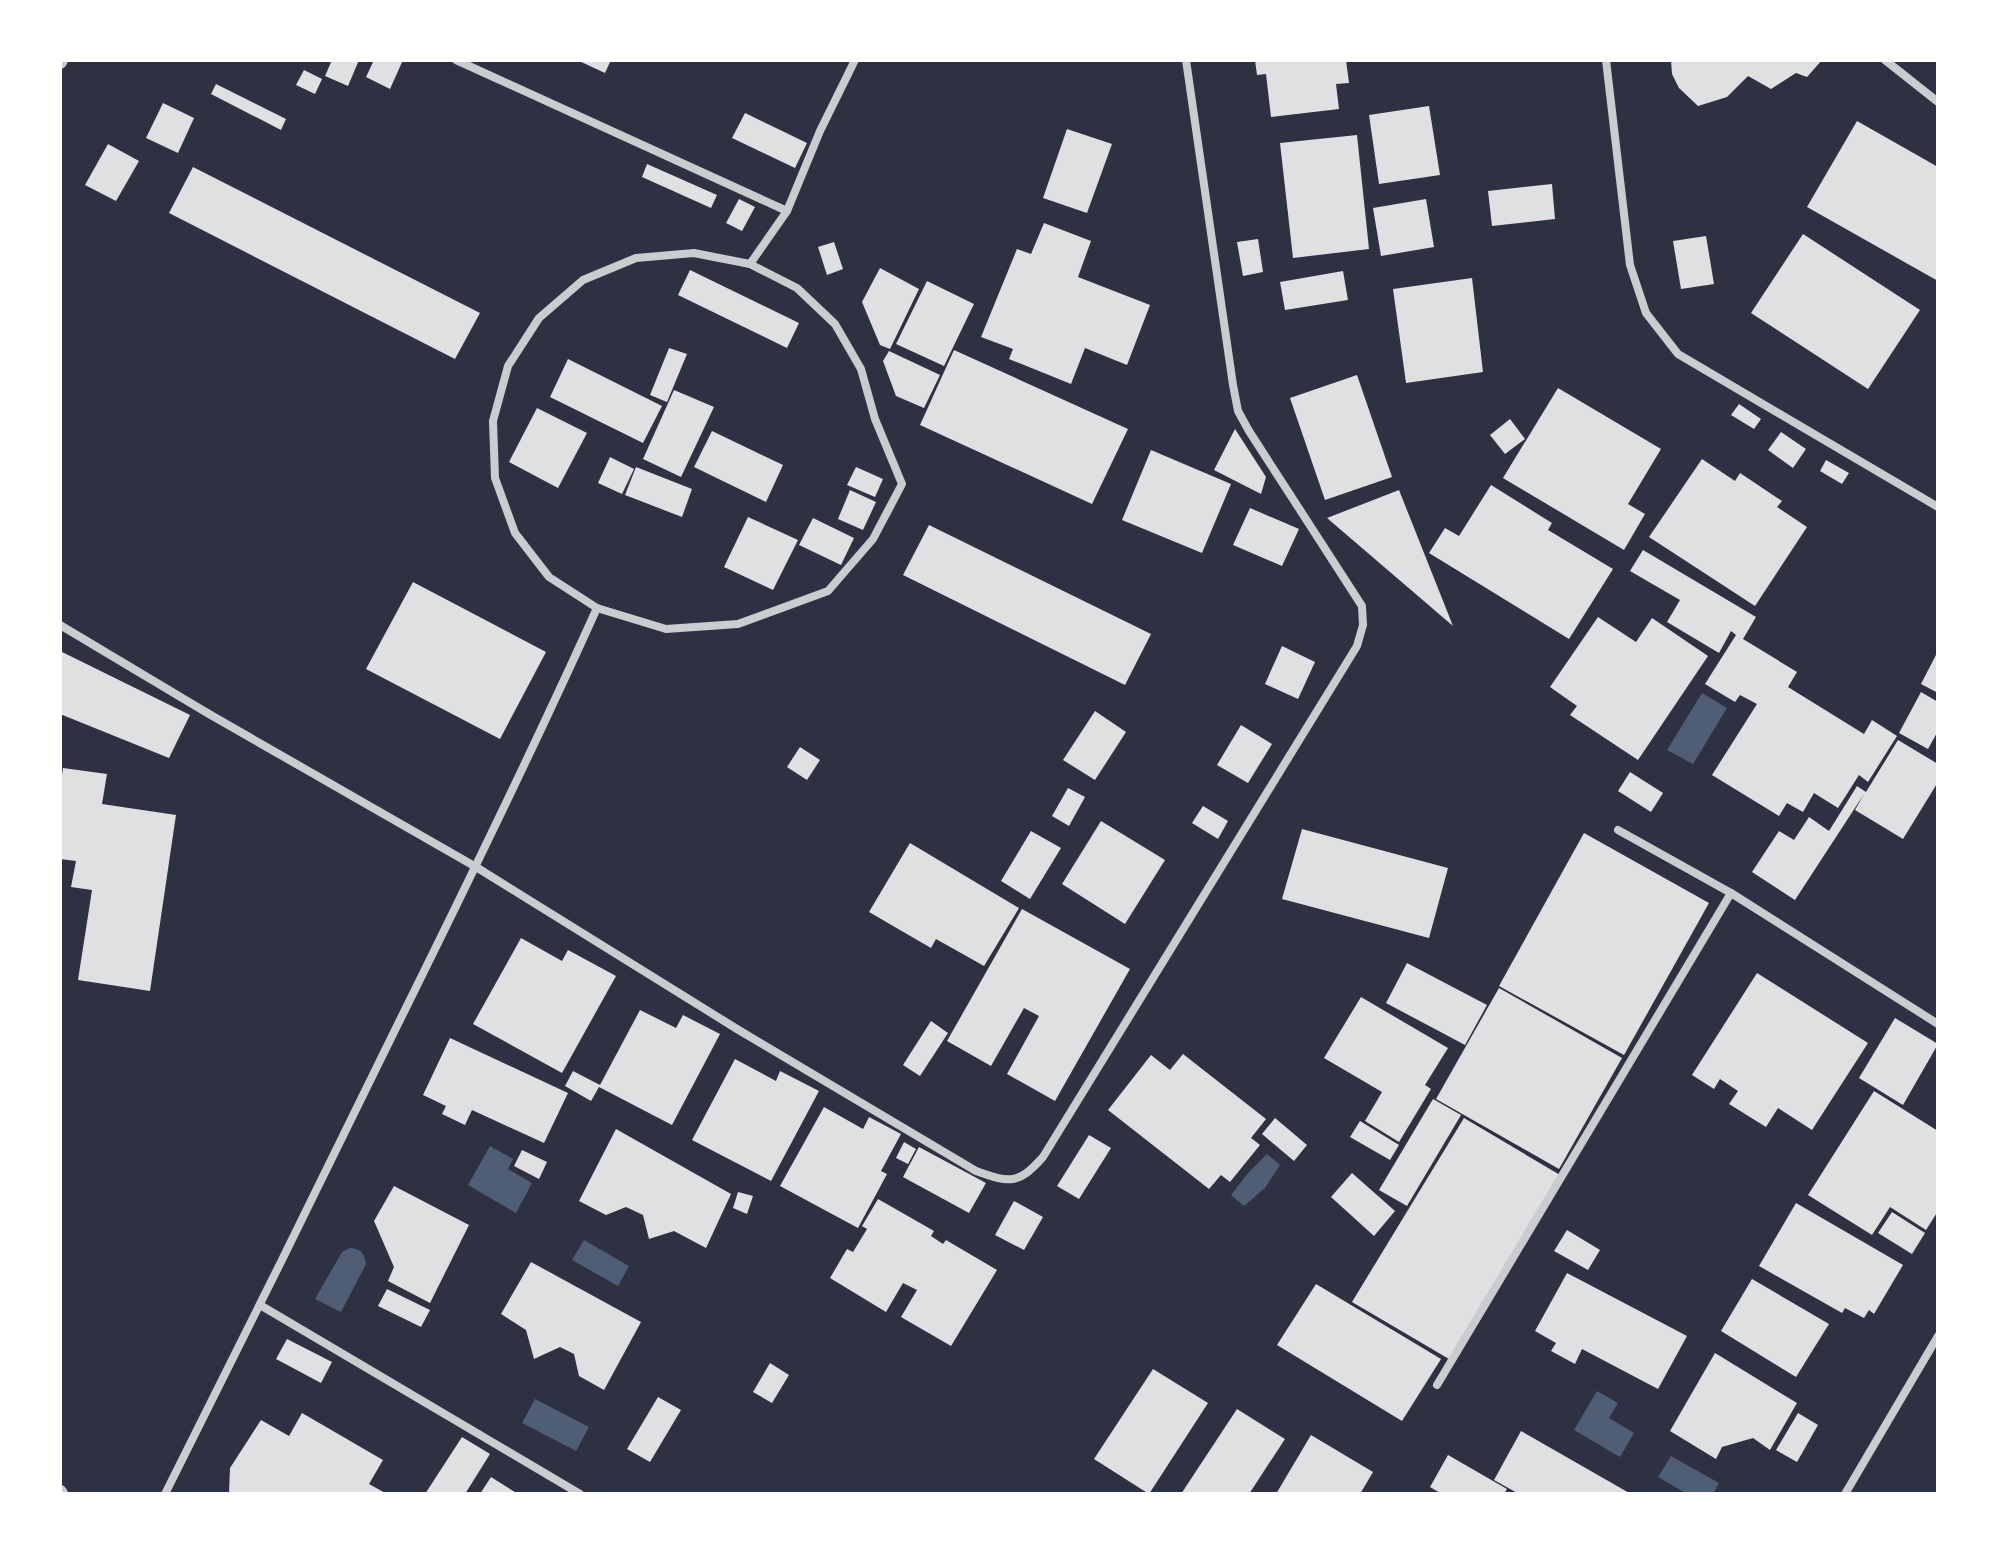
<svg xmlns="http://www.w3.org/2000/svg" width="1998" height="1554" font-family="'Nunito Sans',sans-serif">
<style>
.water{fill:#4f5d75}
.building{fill:#e0e0e3}
.lines{fill:none;stroke-linecap:round;stroke-linejoin:round}
.minor{stroke:#caccd0;stroke-width:8}
.tertiary{stroke:#caccd0;stroke-width:14}
</style>
<rect width="100%" height="100%" fill="#2d3142"/>
<g class="water">
<polygon points="1702,693 1727,708 1693,764 1667,750"/>
<polygon points="490,1146 513,1159 508,1169 532,1183 516,1213 468,1185"/>
<polygon points="1267,1154 1280,1165 1265,1188 1244,1206 1231,1195 1248,1173"/>
<polygon points="584,1240 629,1266 618,1286 572,1260"/>
<path d="M350 1248C361 1249 364 1253 366 1264L341 1312 315 1299 342 1252Z"/>
<polygon points="1597,1391 1618,1403 1609,1418 1634,1433 1620,1457 1574,1430"/>
<polygon points="535,1399 589,1427 576,1451 522,1423"/>
<polygon points="1671,1456 1719,1483 1713,1494 1687,1494 1658,1477"/>
</g>
<g class="building">
<polygon points="332,60 359,60 348,86 325,76"/>
<polygon points="374,60 403,60 390,89 366,77"/>
<polygon points="577,60 611,60 605,73"/>
<polygon points="1255,60 1346,60 1349,83 1336,84 1339,109 1271,117 1266,74 1257,75"/>
<polygon points="1671,60 1822,60 1807,77 1796,73 1771,89 1748,76 1727,97 1698,106 1679,88 1672,74"/>
<polygon points="304,70 322,79 315,94 296,85"/>
<polygon points="216,84 286,119 281,130 211,94"/>
<polygon points="163,103 194,118 178,153 146,138"/>
<polygon points="1429,106 1440,175 1379,184 1369,115"/>
<polygon points="745,113 807,143 795,168 732,138"/>
<polygon points="1857,121 1938,167 1938,281 1807,207"/>
<polygon points="1067,129 1112,144 1087,213 1043,198"/>
<polygon points="1357,135 1369,249 1293,258 1280,143"/>
<polygon points="108,144 139,161 116,201 85,185"/>
<polygon points="647,164 717,195 711,208 642,177"/>
<polygon points="193,167 480,313 455,359 169,213"/>
<polygon points="1552,184 1555,219 1492,226 1488,191"/>
<polygon points="739,199 755,207 742,231 726,223"/>
<polygon points="1426,199 1434,247 1381,256 1373,208"/>
<polygon points="1044,223 1091,241 1078,277 1150,305 1127,365 1085,348 1071,384 1009,359 1013,349 981,337 1017,249 1031,254"/>
<polygon points="1803,234 1920,310 1868,389 1751,313"/>
<polygon points="1706,236 1714,284 1681,289 1673,241"/>
<polygon points="1258,239 1263,272 1243,276 1237,242"/>
<polygon points="834,242 843,269 827,275 818,247"/>
<polygon points="880,268 919,289 890,349 880,345 862,302"/>
<polygon points="690,270 799,323 787,348 678,295"/>
<polygon points="1343,271 1348,300 1285,310 1280,282"/>
<polygon points="1472,278 1483,372 1406,383 1393,289"/>
<polygon points="927,281 974,304 944,366 896,344"/>
<polygon points="669,348 687,354 667,402 650,395"/>
<polygon points="954,350 1128,429 1092,504 920,425"/>
<polygon points="889,351 940,375 924,408 896,396 883,361"/>
<polygon points="568,359 662,406 643,443 550,397"/>
<polygon points="1357,375 1392,477 1325,500 1290,398"/>
<polygon points="1558,388 1661,449 1628,504 1645,514 1624,550 1503,478"/>
<polygon points="674,390 714,407 681,477 643,459"/>
<polygon points="1739,404 1761,419 1754,429 1731,415"/>
<polygon points="537,408 587,433 558,488 509,462"/>
<polygon points="1510,419 1525,439 1505,454 1490,435"/>
<polygon points="1235,429 1266,477 1261,494 1214,470"/>
<polygon points="712,431 783,465 766,502 694,467"/>
<polygon points="1781,432 1806,449 1793,468 1768,450"/>
<polygon points="1151,450 1231,484 1202,553 1122,520"/>
<polygon points="610,457 634,469 622,494 598,483"/>
<polygon points="1702,459 1735,481 1740,473 1782,501 1777,507 1807,527 1755,606 1649,537"/>
<polygon points="1826,460 1849,473 1842,484 1820,471"/>
<polygon points="636,467 692,489 682,517 625,495"/>
<polygon points="856,467 883,479 875,497 847,485"/>
<polygon points="1491,485 1552,523 1548,530 1613,569 1569,639 1429,553 1445,528 1459,536"/>
<polygon points="850,490 876,502 863,530 838,519"/>
<polygon points="1399,490 1453,626 1327,518"/>
<polygon points="1250,508 1299,529 1282,566 1233,545"/>
<polygon points="748,517 798,540 773,590 724,567"/>
<polygon points="813,518 854,538 841,565 799,545"/>
<polygon points="929,525 1151,634 1125,685 903,575"/>
<polygon points="1643,550 1756,617 1743,639 1797,672 1788,687 1864,734 1872,720 1897,736 1868,782 1859,775 1838,808 1814,793 1803,812 1787,803 1779,816 1712,775 1757,704 1740,695 1735,702 1705,684 1736,635 1731,631 1719,653 1667,622 1680,600 1630,571"/>
<polygon points="413,582 546,652 500,739 366,669"/>
<polygon points="1598,617 1636,642 1652,618 1708,656 1638,760 1570,715 1577,706 1550,687"/>
<polygon points="1282,646 1315,662 1298,699 1265,684"/>
<polygon points="60,651 190,715 169,758 60,714"/>
<polygon points="1938,651 1938,693 1921,684"/>
<polygon points="1921,692 1938,702 1938,731 1928,749 1899,733"/>
<polygon points="1095,711 1126,732 1095,780 1063,760"/>
<polygon points="1241,725 1272,744 1248,783 1217,765"/>
<polygon points="1898,740 1938,764 1938,782 1903,839 1855,810 1864,794 1795,900 1752,872 1779,831 1794,840 1809,817 1829,831 1857,786 1866,792"/>
<polygon points="800,747 820,760 807,780 787,767"/>
<polygon points="63,768 107,774 102,804 176,815 150,991 78,980 92,890 71,887 76,861 60,859 60,789"/>
<polygon points="1630,772 1663,793 1651,812 1618,791"/>
<polygon points="1068,788 1085,797 1069,826 1052,816"/>
<polygon points="1203,806 1228,821 1218,839 1192,823"/>
<polygon points="1101,821 1165,860 1125,924 1062,884"/>
<polygon points="1302,829 1448,868 1429,938 1282,899"/>
<polygon points="1031,831 1061,848 1030,899 1001,881"/>
<polygon points="1584,833 1709,903 1624,1055 1499,986"/>
<polygon points="910,843 1019,908 984,966 936,939 931,948 869,912"/>
<polygon points="1022,909 1130,969 1055,1101 1007,1074 1039,1016 1024,1008 991,1066 947,1041"/>
<polygon points="521,938 562,961 568,950 616,976 562,1073 473,1024"/>
<polygon points="1407,963 1487,1005 1465,1045 1386,1003"/>
<polygon points="1757,973 1868,1043 1812,1130 1778,1108 1766,1127 1729,1104 1738,1091 1720,1079 1714,1089 1692,1075"/>
<polygon points="1499,988 1622,1058 1559,1169 1436,1099"/>
<polygon points="1361,997 1448,1048 1425,1085 1431,1089 1399,1142 1365,1121 1382,1092 1324,1058"/>
<polygon points="640,1010 676,1028 683,1015 720,1034 672,1125 599,1087 591,1101 565,1086 573,1071 600,1085"/>
<polygon points="1895,1018 1938,1044 1903,1105 1859,1078"/>
<polygon points="931,1021 948,1033 920,1076 903,1065"/>
<polygon points="450,1038 568,1093 544,1143 472,1110 465,1125 442,1114 446,1106 423,1095"/>
<polygon points="1183,1054 1266,1119 1251,1138 1260,1145 1230,1182 1221,1175 1209,1189 1108,1110 1151,1055 1170,1070"/>
<polygon points="735,1059 776,1081 780,1071 819,1091 771,1181 692,1140"/>
<polygon points="1874,1091 1938,1131 1938,1211 1926,1230 1890,1207 1872,1235 1808,1195"/>
<polygon points="1433,1099 1461,1115 1407,1206 1379,1190"/>
<polygon points="824,1107 863,1129 869,1117 901,1134 881,1171 887,1174 858,1228 780,1186"/>
<polygon points="1275,1118 1307,1145 1294,1161 1262,1134"/>
<polygon points="1464,1118 1560,1175 1449,1359 1352,1302"/>
<polygon points="1360,1121 1399,1145 1390,1160 1350,1137"/>
<polygon points="616,1129 731,1194 706,1248 674,1231 649,1239 643,1215 626,1207 606,1215 579,1201"/>
<polygon points="1089,1135 1111,1148 1079,1199 1057,1186"/>
<polygon points="904,1142 916,1149 908,1164 896,1158"/>
<polygon points="919,1147 986,1183 969,1213 903,1177"/>
<polygon points="522,1150 547,1162 539,1179 514,1166"/>
<polygon points="1352,1173 1395,1211 1374,1236 1331,1197"/>
<polygon points="394,1186 469,1225 430,1303 388,1281 394,1267 374,1221"/>
<polygon points="738,1192 753,1196 747,1214 733,1208"/>
<polygon points="878,1199 934,1231 931,1236 943,1244 946,1240 997,1270 951,1346 901,1317 917,1290 903,1283 886,1312 830,1278 847,1249 853,1252 867,1229 862,1226"/>
<polygon points="1014,1201 1043,1217 1024,1250 995,1235"/>
<polygon points="1796,1203 1903,1265 1874,1314 1869,1310 1864,1318 1845,1308 1842,1313 1759,1266"/>
<polygon points="1892,1212 1925,1233 1912,1254 1878,1233"/>
<polygon points="1567,1230 1600,1250 1588,1270 1554,1251"/>
<polygon points="531,1262 641,1322 604,1390 579,1376 574,1354 560,1347 534,1359 526,1330 501,1314"/>
<polygon points="1567,1273 1687,1336 1658,1389 1582,1349 1575,1364 1551,1351 1556,1343 1535,1331"/>
<polygon points="1752,1279 1829,1324 1796,1377 1721,1331"/>
<polygon points="1316,1284 1441,1359 1402,1421 1277,1345"/>
<polygon points="387,1289 430,1310 421,1327 378,1306"/>
<polygon points="287,1339 332,1362 321,1383 276,1359"/>
<polygon points="1715,1353 1797,1403 1770,1450 1753,1438 1722,1447 1716,1459 1670,1431"/>
<polygon points="770,1363 789,1375 772,1403 753,1392"/>
<polygon points="1153,1369 1208,1403 1149,1494 1094,1459"/>
<polygon points="658,1397 681,1410 650,1462 627,1449"/>
<polygon points="1237,1409 1285,1439 1249,1494 1181,1494"/>
<polygon points="302,1413 383,1460 369,1484 387,1494 229,1494 230,1468 261,1420 289,1436"/>
<polygon points="1798,1413 1818,1425 1797,1462 1776,1450"/>
<polygon points="1521,1431 1631,1494 1519,1494 1494,1480"/>
<polygon points="1311,1435 1373,1472 1360,1494 1276,1494"/>
<polygon points="462,1437 490,1454 465,1494 425,1494"/>
<polygon points="1448,1455 1507,1489 1504,1494 1442,1494 1430,1487"/>
<polygon points="491,1477 518,1494 480,1494"/>
</g>
<g class="lines">
<g class="minor">
<polyline points="456,60 787,211"/>
<polyline points="1606,60 1630,265 1646,313 1678,354 1938,507"/>
<polyline points="1885,60 1938,102"/>
<polygon points="694,253 750,264 797,288 835,324 861,369 875,419 902,484 873,539 828,591 738,624 666,629 597,608 549,577 515,533 495,478 493,421 508,366 539,318 583,280 636,258"/>
<polyline points="750,264 787,211 820,131 855,60"/>
<path d="M60 625 209 714 476 867 737 1029 976 1171C1010 1183 1018 1185 1043 1157L1357 646 1363 625 1362 606 1249 431 1238 411 1233 385 1186 60"/>
<polyline points="1618,830 1731,893 1938,1024"/>
<polyline points="260,1305 580,1494"/>
<polyline points="1437,1385 1731,893"/>
<path d="M165 1494C243 1339 320 1184 396 1028 465 889 533 750 597 608"/>
<polyline points="1845,1494 1938,1336"/>
</g>
<g class="tertiary">
<polyline points="60,62 61,60"/>
<polyline points="60,1492 61,1494"/>
</g>
</g>
<rect width="1998" height="1554" fill="none" stroke="#ffffff" stroke-width="124"/>
</svg>
